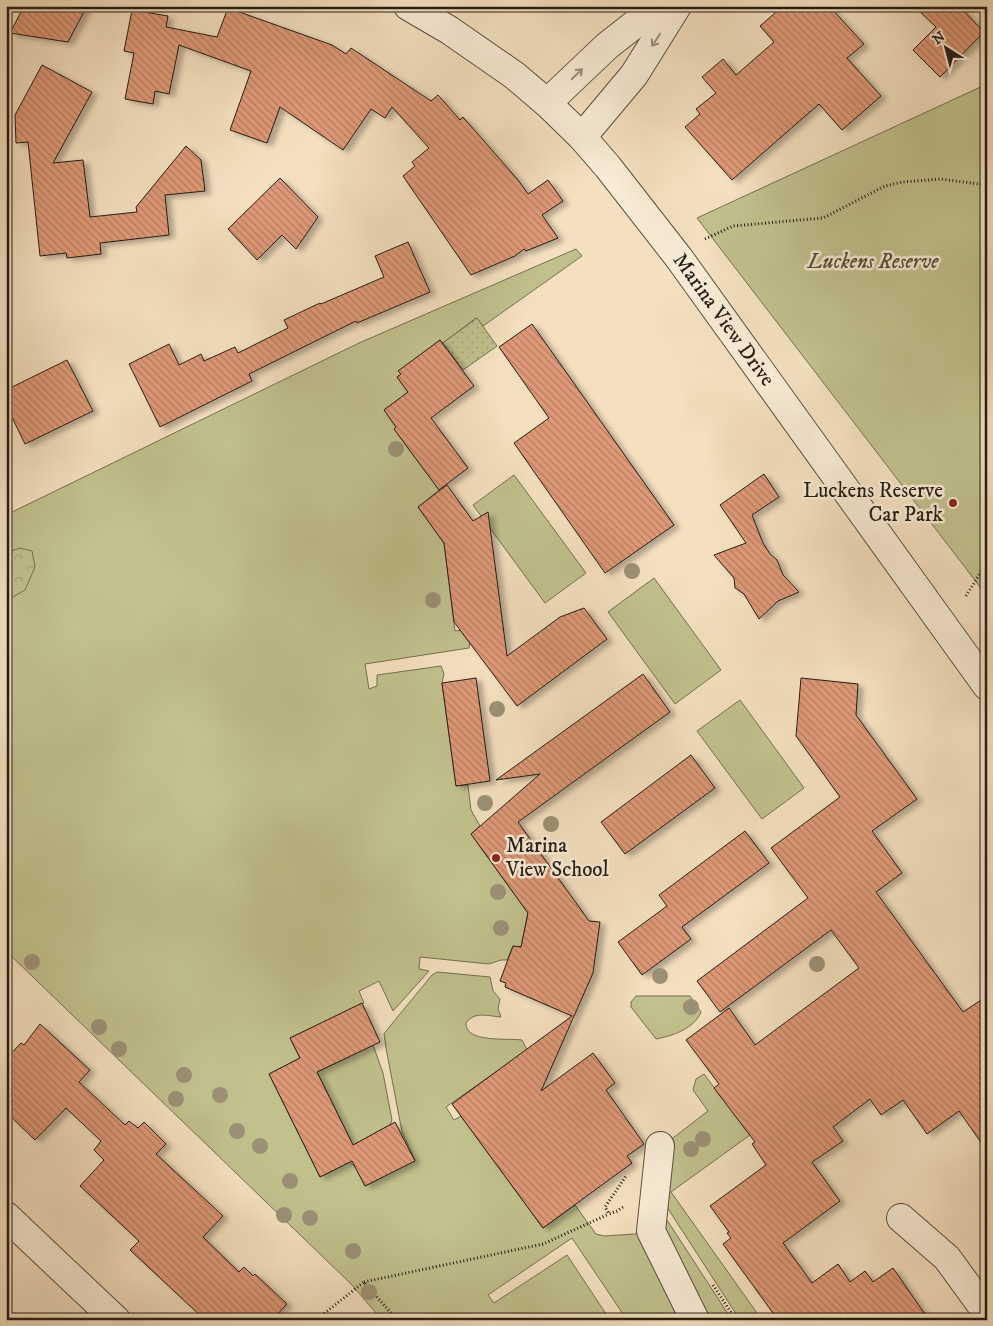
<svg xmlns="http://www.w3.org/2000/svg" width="993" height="1326" font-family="'IM FELL DW Pica',serif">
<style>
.green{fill:#c1c18e;stroke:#736f52}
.forest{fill:url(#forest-crowns);stroke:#736f52}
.garden{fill:url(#garden-dots);stroke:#736f52}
.building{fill:url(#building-back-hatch);stroke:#251d15;filter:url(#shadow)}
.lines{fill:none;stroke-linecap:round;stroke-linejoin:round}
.minor-casing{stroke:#594e40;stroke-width:30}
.path{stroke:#251d15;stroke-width:3;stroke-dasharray:1 2.5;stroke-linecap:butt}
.minor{stroke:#f8ebd5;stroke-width:28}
.tree{fill:#9c9075}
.oneway{stroke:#998e7f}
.poi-dot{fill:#8f2418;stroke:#f8ebd5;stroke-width:2}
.labels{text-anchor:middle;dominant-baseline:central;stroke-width:5;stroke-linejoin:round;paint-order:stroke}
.park-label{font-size:21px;font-style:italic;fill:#544e39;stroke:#f8ebd5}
.street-label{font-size:21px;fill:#251d15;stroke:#f8ebd5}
.poi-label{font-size:21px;fill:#251d15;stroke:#f8ebd5;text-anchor:end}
</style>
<defs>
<pattern id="forest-crowns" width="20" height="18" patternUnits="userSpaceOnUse" patternTransform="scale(1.25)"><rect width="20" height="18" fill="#c1c18e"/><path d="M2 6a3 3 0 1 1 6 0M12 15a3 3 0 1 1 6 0" fill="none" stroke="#a6a57a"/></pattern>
<pattern id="garden-dots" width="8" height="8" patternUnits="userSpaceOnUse" patternTransform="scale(1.25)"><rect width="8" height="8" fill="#c1c18e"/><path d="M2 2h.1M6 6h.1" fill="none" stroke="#a6a57a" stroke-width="1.8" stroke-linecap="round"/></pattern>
<pattern id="building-back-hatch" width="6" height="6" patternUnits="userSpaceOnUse" patternTransform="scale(1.25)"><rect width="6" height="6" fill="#df9978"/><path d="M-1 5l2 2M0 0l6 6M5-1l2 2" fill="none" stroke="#b57c61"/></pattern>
<filter id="shadow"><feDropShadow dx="5.5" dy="3" stdDeviation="2.5" flood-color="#0004"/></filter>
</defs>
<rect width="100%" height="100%" fill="#f4e0bf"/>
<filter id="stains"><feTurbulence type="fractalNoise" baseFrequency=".004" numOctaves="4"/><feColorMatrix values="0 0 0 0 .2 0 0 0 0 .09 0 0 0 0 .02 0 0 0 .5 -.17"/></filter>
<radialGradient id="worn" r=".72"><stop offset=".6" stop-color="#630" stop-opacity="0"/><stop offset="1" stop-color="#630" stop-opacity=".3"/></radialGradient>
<g class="green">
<polygon points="987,84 987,596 697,218"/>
<path d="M576 249 582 256 483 326 476 318 443 343 440 340 399 371 401 374 397 377 408 392 384 410 396 427 394 429 439 490 418 507 444 543 455 631 472 629 469 648 365 664 369 689 377 686V675L441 666 444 674 442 683 456 786 468 785 471 810 480 826 471 834 528 913 521 947 513 946 507 960H501L489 964 420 957 419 969 429 971 393 1011 379 981 359 991 364 1003 290 1038 300 1058 269 1074 320 1177 349 1162 355 1166 365 1186 415 1160 402 1132 386 1048 384 1034 386 1031 432 975 437 972 490 977 493 991 500 999 498 1009 501 1017C488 1016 474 1011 466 1023 465 1043 507 1038 522 1040L527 1050 446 1107 454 1120 461 1116 543 1228 575 1205 596 1234 604 1236 635 1234 642 1228 687 1320H627L572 1238 488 1295 494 1303 567 1255 610 1320H382L352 1285 6 951V515L359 343Z"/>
<polygon points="514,475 586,573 545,603 473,505"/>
<polygon points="654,578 721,670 675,704 608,612"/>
<polygon points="740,700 804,788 762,819 697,731"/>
<path d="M636 996H690L701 1012C694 1029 672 1036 656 1039L631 1007V1002Z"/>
<polygon points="373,1045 383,1073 392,1120 390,1125 353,1145 317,1072"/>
<polygon points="704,1074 750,1135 671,1192 762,1320 740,1320 663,1201 669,1141 708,1111 693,1090 696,1079"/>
<polygon points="665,1217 732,1320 708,1320 662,1223"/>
</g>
<polygon class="forest" points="20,548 32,551 35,567 25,590 11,598 6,610 6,553"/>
<polygon class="garden" points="477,318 497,346 463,370 443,343"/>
<g class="building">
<polygon points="24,6 87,6 68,42 10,33"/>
<polygon points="783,6 829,6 864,44 847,58 881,96 842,130 819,104 732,180 685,127 700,114 696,109 716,93 702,77 723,59 736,75 774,42 760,26"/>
<polygon points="914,6 959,6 984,32 940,77 913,50 936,27"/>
<polygon points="228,8 332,45 346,54 351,48 431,101 438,95 460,120 463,117 518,180 528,194 548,180 563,201 542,215 558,238 526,251 524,249 515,256 471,275 403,176 415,166 412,162 429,148 392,107 385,118 371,109 343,150 280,107 267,143 230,130 251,71 179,45 169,94 155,91 153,104 125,99 134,53 124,51 132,10 168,16 166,27 217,37"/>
<polygon points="42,65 92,92 53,163 83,160 90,217 137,212 136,207 186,146 201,160 205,191 165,195 169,235 100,243 101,254 67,258 66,253 40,256 28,142 16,143 15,115"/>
<polygon points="280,178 318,217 296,249 282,235 257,260 228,229"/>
<polygon points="408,242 430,292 357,323 356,321 249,374 252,381 160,427 129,364 169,344 179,365 201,354 204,361 235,347 238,353 288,328 284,320 320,303 321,304 384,277 375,256"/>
<polygon points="532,324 674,525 605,573 514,443 549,418 499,347"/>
<polygon points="440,340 474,386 431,418 468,468 439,490 394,429 396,427 384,410 408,392 397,377 401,374 398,371"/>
<polygon points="67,360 93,411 25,444 6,405 6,390"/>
<polygon points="764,474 779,497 752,515 763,543 770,554 777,560 783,575 799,592 778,601 759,619 744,594 735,588 734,578 714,555 746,543 720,505"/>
<polygon points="447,485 473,521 488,512 507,656 560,617 584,608 607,639 517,706 454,622 444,543 418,507"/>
<polygon points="643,674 670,712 518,822 589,921 600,922 593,973 541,1091 593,1053 615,1083 606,1090 644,1144 627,1156 632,1163 543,1228 452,1104 572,1016 505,987 506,983 500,981 513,946 521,947 528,913 471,834 540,774 496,780"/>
<polygon points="476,678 490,781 456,786 442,683"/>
<polygon points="801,678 858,684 856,715 917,799 872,831 902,873 876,892 963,1012 987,996 987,1151 959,1111 927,1134 903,1100 881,1115 870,1099 833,1127 843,1141 812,1162 840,1201 783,1243 812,1283 838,1264 850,1282 865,1271 873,1282 893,1268 929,1320 778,1320 723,1244 731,1238 727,1233 729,1232 710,1206 766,1165 752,1144 755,1142 714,1088 719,1084 686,1040 729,1008 755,1045 859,968 831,930 720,1012 697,981 808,898 771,848 840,797 796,736"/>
<polygon points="691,755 715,788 625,854 601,822"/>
<polygon points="745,831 769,863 682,927 691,939 642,975 618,942 667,906 659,895"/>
<polygon points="362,1003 380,1042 317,1072 353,1145 395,1122 415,1161 365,1186 352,1161 320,1177 269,1074 300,1058 290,1038"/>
<polygon points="40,1024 90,1070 79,1082 125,1125 129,1121 138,1128 144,1122 166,1144 156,1154 223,1216 203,1237 239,1272 244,1267 253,1276 255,1274 287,1304 272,1320 205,1320 130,1250 139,1241 80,1186 104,1160 94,1150 101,1141 66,1108 35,1140 6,1112 6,1059 21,1043 24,1045"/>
</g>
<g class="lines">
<g class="minor-casing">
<g id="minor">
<path id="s1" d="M408 6 449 30 514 75 547 103 582 137 608 167 679 258 987 686"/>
<polyline points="547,103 607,46 658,6"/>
<polyline points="582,137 634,75 677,6"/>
<polyline points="660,1146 651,1231 695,1320"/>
<polyline points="6,1216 116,1320"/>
<polyline points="901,1218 947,1258 987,1313"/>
</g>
</g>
<g class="path">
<polyline points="705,239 733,226 823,218 885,186 903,182 940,179 987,185"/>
<polyline points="966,596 987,562"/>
<polyline points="623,1207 617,1211 609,1214 605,1207 626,1176"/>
<polyline points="364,1282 543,1244 609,1214"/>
<polyline points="713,1285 736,1320"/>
<polyline points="316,1320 364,1282 397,1320"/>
</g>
<use href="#minor" class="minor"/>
</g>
<g class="tree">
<circle cx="396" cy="449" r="8"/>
<circle cx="632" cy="571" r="8"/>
<circle cx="433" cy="600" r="8"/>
<circle cx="497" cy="709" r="8"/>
<circle cx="485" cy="803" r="8"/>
<circle cx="551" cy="824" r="8"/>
<circle cx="498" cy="892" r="8"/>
<circle cx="501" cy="928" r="8"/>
<circle cx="32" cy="962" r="8"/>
<circle cx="817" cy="964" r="8"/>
<circle cx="660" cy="976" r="8"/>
<circle cx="691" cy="1007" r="8"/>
<circle cx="99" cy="1027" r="8"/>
<circle cx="119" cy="1049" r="8"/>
<circle cx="184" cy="1075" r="8"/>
<circle cx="220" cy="1095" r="8"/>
<circle cx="176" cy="1099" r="8"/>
<circle cx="237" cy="1131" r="8"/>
<circle cx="703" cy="1139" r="8"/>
<circle cx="260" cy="1146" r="8"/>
<circle cx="691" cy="1149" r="8"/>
<circle cx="290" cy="1181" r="8"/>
<circle cx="284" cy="1215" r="8"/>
<circle cx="310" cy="1218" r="8"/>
<circle cx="353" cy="1251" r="8"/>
<circle cx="369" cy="1292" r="8"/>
</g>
<defs><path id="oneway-shaft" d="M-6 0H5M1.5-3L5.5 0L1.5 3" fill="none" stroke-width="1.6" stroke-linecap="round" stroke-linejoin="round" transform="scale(1.25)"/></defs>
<g class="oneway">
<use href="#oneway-shaft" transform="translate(656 40) rotate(123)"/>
<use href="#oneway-shaft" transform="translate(577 74) rotate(-44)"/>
</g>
<g class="poi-dot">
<circle cx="953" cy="503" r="5"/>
<circle cx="496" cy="858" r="5"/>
</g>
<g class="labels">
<g class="park-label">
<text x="873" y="262">Luckens Reserve</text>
</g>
<g class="street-label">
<text stroke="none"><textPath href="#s1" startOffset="450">Marina View Drive</textPath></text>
</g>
<g class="poi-label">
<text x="943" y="491">Luckens Reserve<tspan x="943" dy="24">Car Park</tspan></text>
<text x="506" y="846" text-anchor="start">Marina<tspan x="506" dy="24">View School</tspan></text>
</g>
</g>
<rect width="993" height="1326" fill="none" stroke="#f4e0bf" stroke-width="25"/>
<rect x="8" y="8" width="978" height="1311" fill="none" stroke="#251d15" stroke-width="2.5"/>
<rect x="12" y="12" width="968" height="1301" fill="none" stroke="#251d15"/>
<g transform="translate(946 48) rotate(324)" stroke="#f8ebd5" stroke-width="4" paint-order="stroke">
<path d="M0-4L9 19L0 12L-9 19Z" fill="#251d15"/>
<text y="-8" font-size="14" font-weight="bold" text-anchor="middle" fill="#251d15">N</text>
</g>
<rect width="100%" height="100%" filter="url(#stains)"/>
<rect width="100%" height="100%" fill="url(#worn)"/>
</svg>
